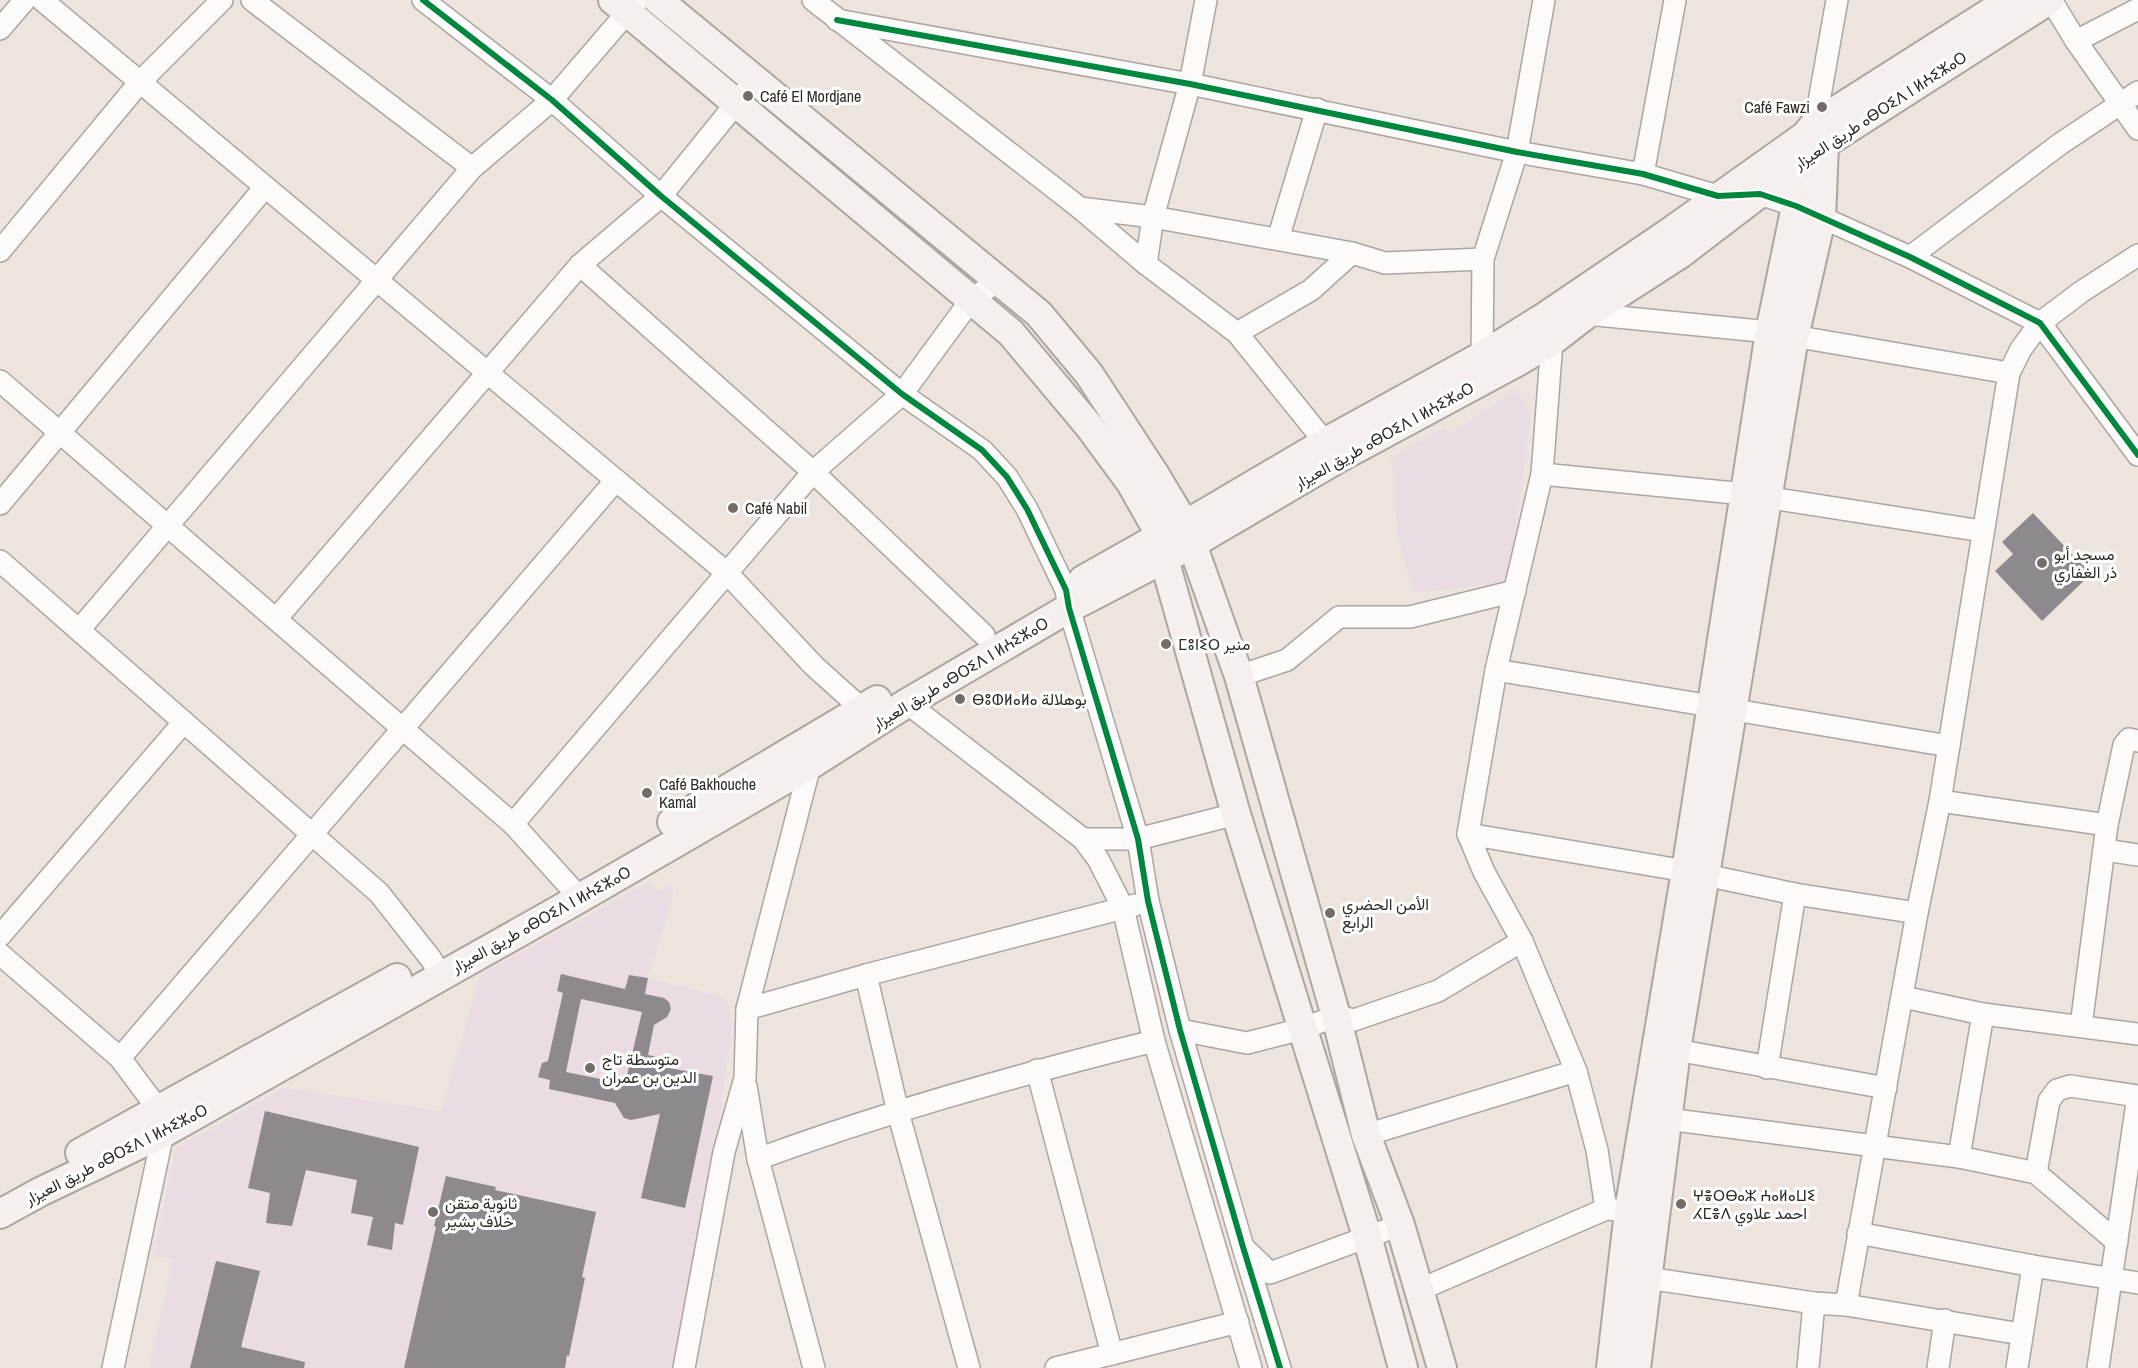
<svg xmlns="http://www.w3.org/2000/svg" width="2138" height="1368" font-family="'Archivo Narrow',Vazirmatn,'Noto Sans Tifinagh',sans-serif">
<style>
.education{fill:#eadce2}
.building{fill:#8e898f;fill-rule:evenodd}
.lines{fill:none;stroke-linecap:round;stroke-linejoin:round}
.street-casing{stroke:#aca5a0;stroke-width:24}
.secondary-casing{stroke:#aca5a0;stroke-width:32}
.street{stroke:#fcfbfa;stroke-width:21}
.secondary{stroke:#f5f0ed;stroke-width:28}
.cycleway-casing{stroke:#fff;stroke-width:10}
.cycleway{stroke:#00873e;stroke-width:6}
.poi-dot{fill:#736c67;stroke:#fff;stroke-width:2}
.labels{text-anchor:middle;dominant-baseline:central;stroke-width:6;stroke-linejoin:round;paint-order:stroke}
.poi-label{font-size:16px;fill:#312b27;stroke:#fff;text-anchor:start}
.street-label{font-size:16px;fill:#312b27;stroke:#fff}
</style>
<rect width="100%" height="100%" fill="#ede4dd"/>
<g class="education">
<polygon points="1516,390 1531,414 1509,582 1414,593 1398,539 1391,457 1445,428 1450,434"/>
<polygon points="651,881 658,892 672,884 674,893 648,978 716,995 728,1003 732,1025 713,1169 672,1368 149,1368 173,1259 153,1256 176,1148 284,1088 441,1111 480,975"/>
</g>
<g class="building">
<polygon points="2033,513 2091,574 2042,621 1995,571 2013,554 2002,542"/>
<path d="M561 974 625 989 629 975 648 978 645 994 664 998 669 1002 671 1009 667 1017 654 1025 648 1055 671 1060 669 1068 713 1076 685 1208 641 1198 660 1114 631 1120 624 1118 615 1103 549 1089 550 1080 538 1077 542 1063 548 1061 563 993 557 991ZM581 999 642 1012 625 1084 566 1072Z"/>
<polygon points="265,1111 419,1147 403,1225 395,1223 392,1250 367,1245 373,1217 351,1213 357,1180 306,1170 292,1226 266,1223 270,1193 248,1188"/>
<polygon points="446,1176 496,1187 495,1190 596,1212 582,1277 585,1278 569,1356 567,1355 565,1368 404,1368 436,1227 434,1226"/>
<polygon points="216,1261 260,1271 241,1347 305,1362 304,1368 190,1368"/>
</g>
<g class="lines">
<g class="street-casing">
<g id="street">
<polyline points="42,0 727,573 814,666 862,709"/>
<polyline points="252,0 472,168"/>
<polyline points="423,0 552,100 661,196 902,394 982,450 1007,477 1027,509 1066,590 1069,608 1138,839 1148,901 1180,1030 1243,1247 1280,1368"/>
<polyline points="813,0 1080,208 1146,264 1237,333 1333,452"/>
<polyline points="2051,0 2076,41 2138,129"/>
<polyline points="837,20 1190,84 1517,152 1643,174 1718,196 1760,194 1796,206 1910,257 2040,323 2138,455"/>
<polyline points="0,29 25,0"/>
<polyline points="2076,41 2138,9"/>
<polyline points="1815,124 1837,0"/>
<polyline points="1643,174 1675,0"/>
<polyline points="1080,208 1153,217 1352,253 1385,263 1483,259"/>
<polyline points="1278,239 1317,109"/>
<polyline points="0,251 140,82 222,0"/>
<polyline points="1910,257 2060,144 2138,92"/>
<polyline points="1146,264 1153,217 1190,84 1206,0"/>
<polyline points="580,265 813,472 984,635"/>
<polyline points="1587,314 1770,332 2009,373"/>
<polyline points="1549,330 1552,341 1542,474 1496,670 1468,834 1484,872 1522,941 1576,1071 1597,1150 1606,1209"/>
<polyline points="1237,333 1311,290 1352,253"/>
<polyline points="1482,356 1483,259 1517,152 1544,0"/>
<polyline points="0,381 513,824 580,898"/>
<polyline points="1542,474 1745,494 1982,531"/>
<polyline points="0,504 265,187"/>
<polyline points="0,561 379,893 431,959 441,976"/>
<polyline points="276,619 580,265 661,196 755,80"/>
<polyline points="79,630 472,168 552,100 638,0"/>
<polyline points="1496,670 1949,746"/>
<polyline points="1239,676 1287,660 1339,617 1410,617 1515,591"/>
<polyline points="907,703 1083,839 1098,859 1123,908 1154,1041 1251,1368"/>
<polyline points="1940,801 2107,825"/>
<polyline points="513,824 813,472 902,394 971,300 999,280"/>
<polyline points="1468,834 1686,871 1795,894 1917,913"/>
<polyline points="1083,839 1138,839 1236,814"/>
<polyline points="2105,850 2138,855"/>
<polyline points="0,936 184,722"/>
<polyline points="0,954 120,1058 158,1109 163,1133 113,1368"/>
<polyline points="866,975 898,1112 969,1368"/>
<polyline points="1903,997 1983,1014 2138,1034"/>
<polyline points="747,1009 866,975 1135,905"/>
<polyline points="2081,1026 2107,825 2124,745 2129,739 2138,741"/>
<polyline points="1180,1030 1247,1043 1302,1029 1336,1016 1354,1020 1438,991 1522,941"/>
<polyline points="1676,1050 1886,1088"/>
<polyline points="120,1058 616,480"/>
<polyline points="1767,1068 1795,894"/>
<polyline points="1037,1070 1112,1354"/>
<polyline points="746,1086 758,1159 814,1368"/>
<polyline points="1667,1119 1959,1157 2036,1173 2117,1242"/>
<polyline points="1366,1135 1576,1071"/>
<polyline points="1959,1157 1983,1014"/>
<path d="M758 1159C887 1111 1021 1074 1154 1041"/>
<polyline points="2036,1173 2049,1101 2057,1090 2070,1086 2138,1096 2098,1368"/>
<polyline points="1858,1233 2033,1266 2138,1283"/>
<polyline points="1244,1248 1270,1273 1400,1225"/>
<polyline points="1634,1276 1814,1303 1846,1305 2021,1334"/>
<polyline points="1419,1290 1606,1209 1619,1210"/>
<polyline points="1846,1305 1917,913 1940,801 2009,373 2021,349 2040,323 2081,292 2138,255"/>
<polyline points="684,1368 724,1152 745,1078 747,1009 810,765 808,757"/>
<polyline points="1056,1368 1238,1322"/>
<polyline points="1808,1368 1814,1303"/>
<polyline points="1938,1368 1945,1320"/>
<polyline points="2017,1368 2033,1266"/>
</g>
</g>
<g class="secondary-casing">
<g id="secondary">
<polyline points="613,0 1011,333 1089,426 1131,483 1161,536 1164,559 1236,814 1367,1236 1403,1368"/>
<polyline points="658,0 1039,314 1089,374 1155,475 1185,525 1192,544 1239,676 1336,1016 1366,1135 1400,1225 1442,1368"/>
<polyline points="1083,580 1161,536 1185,525 1326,442 1482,356 1546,316 1670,232 1805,136 1815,124 2010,0"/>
<polyline points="672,822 877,700"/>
<polyline points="80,1153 397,978"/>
<polyline points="0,1214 40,1192 163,1133 580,898 810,765 907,703 1069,608 1192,544 1337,459 1517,362 1552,341 1587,314 1680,254 1824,144 2049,0"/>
<polyline points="1611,1368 1629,1211 1686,871 1770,332 1796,206 1798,163 1801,152"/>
<polyline points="1636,1368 1676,1050 1794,337 1821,219 1824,144 1818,133"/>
</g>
</g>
<use href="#street" class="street"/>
<use href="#secondary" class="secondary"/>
<g class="cycleway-casing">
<g id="cycleway">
<polyline points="423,0 552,100 661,196 902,394 982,450 1007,477 1027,509 1066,590 1069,608 1138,839 1148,901 1180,1030 1243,1247 1280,1368"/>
<polyline points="837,20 1190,84 1517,152 1643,174 1718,196 1760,194 1796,206 1910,257 2040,323 2138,455"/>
</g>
</g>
<use href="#cycleway" class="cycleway"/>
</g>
<g class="poi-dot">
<circle cx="748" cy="96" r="6"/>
<circle cx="1822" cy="107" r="6"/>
<circle cx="733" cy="508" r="6"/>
<circle cx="2042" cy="563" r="6"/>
<circle cx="1166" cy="644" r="6"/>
<circle cx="960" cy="699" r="6"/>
<circle cx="647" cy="793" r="6"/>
<circle cx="1330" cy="913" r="6"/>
<circle cx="590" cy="1068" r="6"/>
<circle cx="1681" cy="1204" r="6"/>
<circle cx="433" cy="1212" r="6"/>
</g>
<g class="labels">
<g class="poi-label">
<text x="760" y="96">Café El Mordjane</text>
<text x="1810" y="107" text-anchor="end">Café Fawzi</text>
<text x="745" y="508">Café Nabil</text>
<text x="2054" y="554">مسجد أبو<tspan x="2054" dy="18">ذر الغفاري</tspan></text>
<text x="1178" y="644">ⵎⵓⵏⵉⵔ منير</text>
<text x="972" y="699">ⴱⵓⵀⵍⴰⵍⴰ بوهلالة</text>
<text x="659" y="784">Café Bakhouche<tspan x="659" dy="18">Kamal</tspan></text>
<text x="1342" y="904">الأمن الحضري<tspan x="1342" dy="18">الرابع</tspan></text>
<text x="602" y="1059">متوسطة تاج<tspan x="602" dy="18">الدين بن عمران</tspan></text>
<text x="1693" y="1195">ⵖⴻⵔⴱⴰⵣ ⵄⴰⵍⴰⵡⵉ<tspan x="1693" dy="18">ⵃⵎⴻⴷ احمد علاوي</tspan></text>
<text x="445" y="1203">ثانوية متقن<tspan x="445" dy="18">خلاف بشير</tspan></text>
</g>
<g class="street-label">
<text transform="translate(1880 110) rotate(-33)">طريق العيزار ⴰⴱⵔⵉⴷ ⵏ ⵍⵄⵉⵣⴰⵔ</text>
<text transform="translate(1384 435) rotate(-29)">طريق العيزار ⴰⴱⵔⵉⴷ ⵏ ⵍⵄⵉⵣⴰⵔ</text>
<text transform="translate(960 673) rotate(-31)">طريق العيزار ⴰⴱⵔⵉⴷ ⵏ ⵍⵄⵉⵣⴰⵔ</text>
<text transform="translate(541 919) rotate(-29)">طريق العيزار ⴰⴱⵔⵉⴷ ⵏ ⵍⵄⵉⵣⴰⵔ</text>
<text transform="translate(116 1154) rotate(-27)">طريق العيزار ⴰⴱⵔⵉⴷ ⵏ ⵍⵄⵉⵣⴰⵔ</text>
</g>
</g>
</svg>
